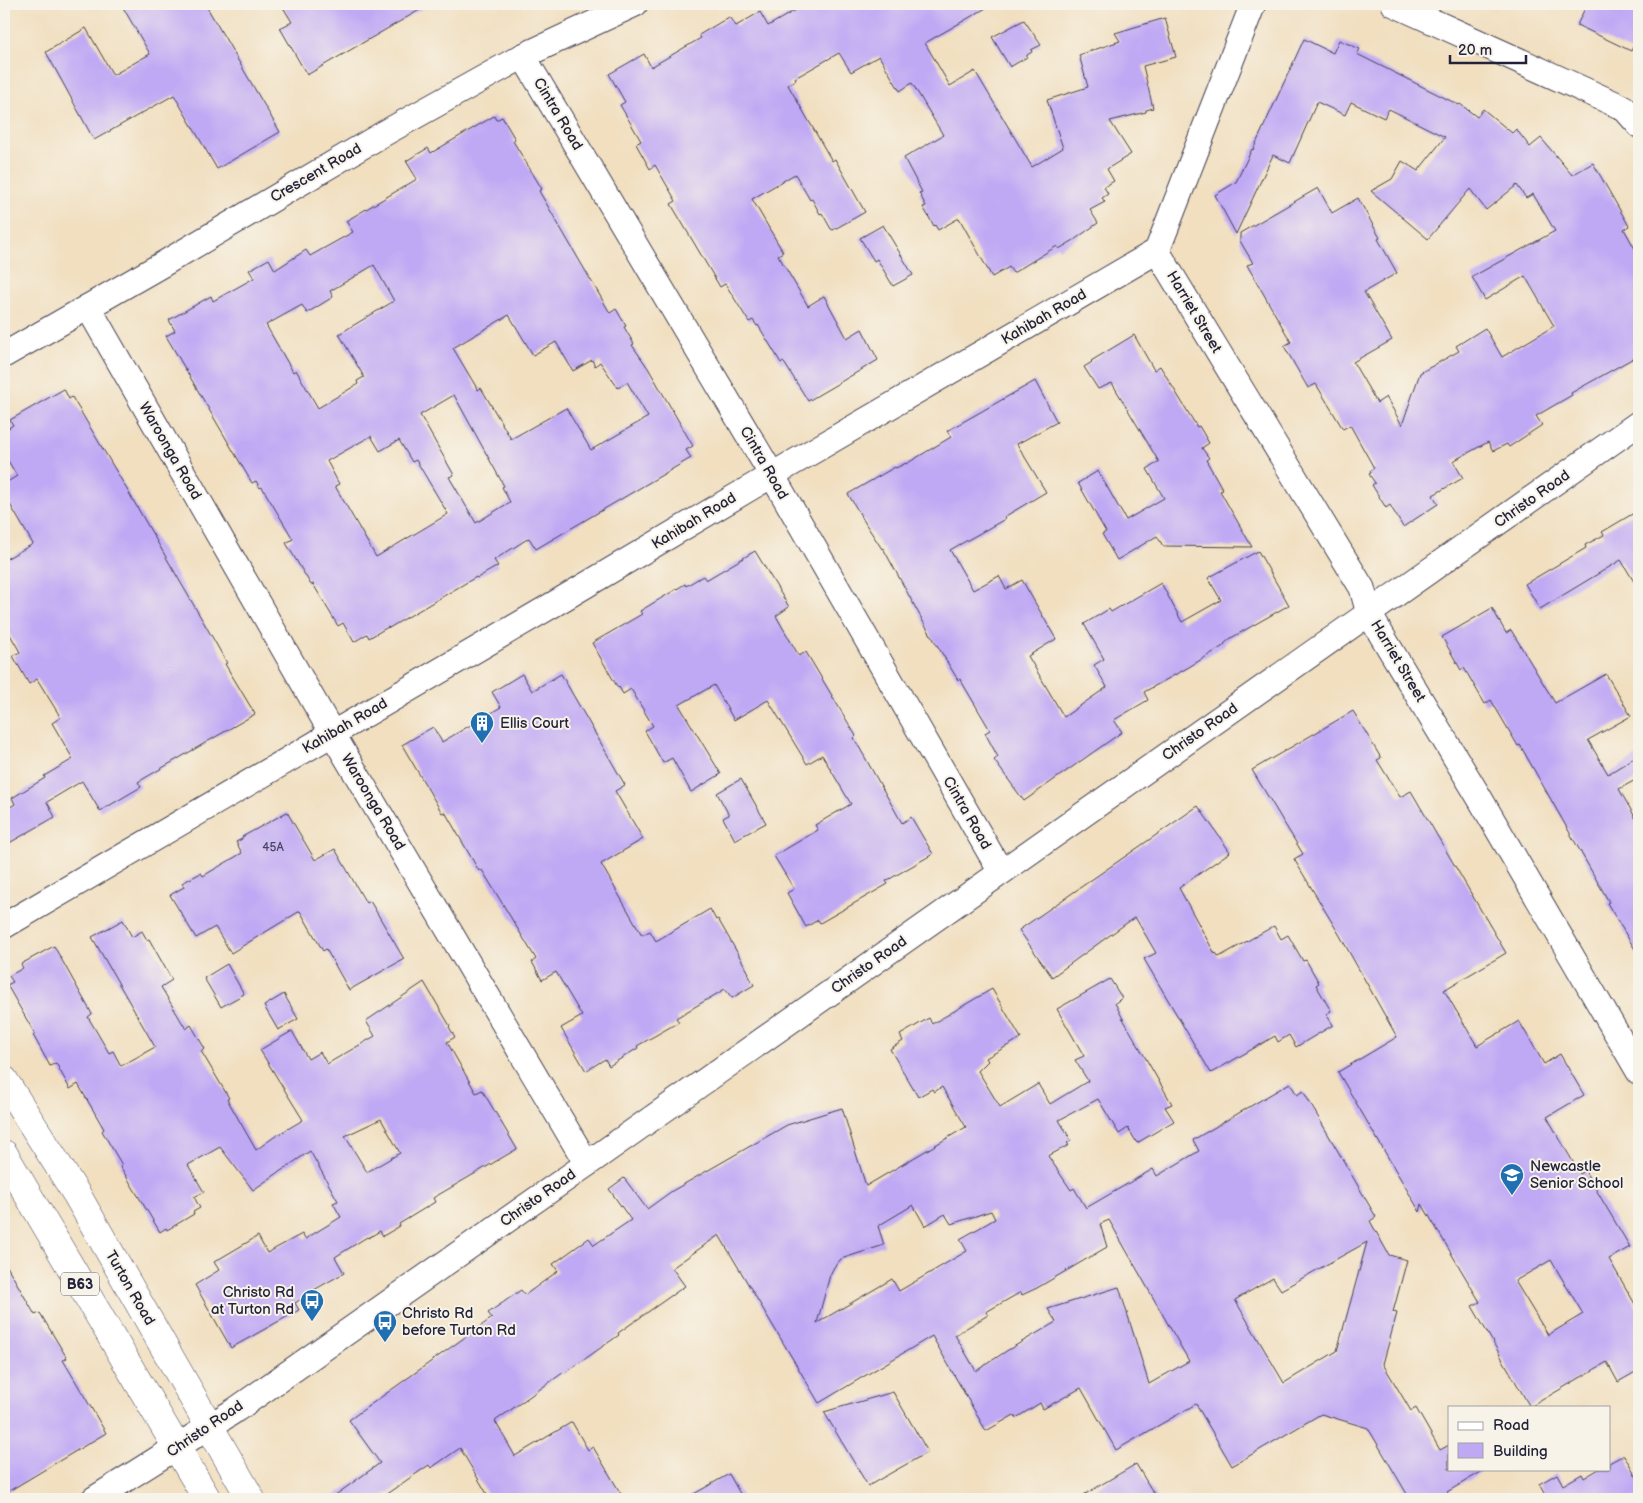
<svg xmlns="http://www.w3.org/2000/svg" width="1643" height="1503" font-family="'Balsamiq Sans',sans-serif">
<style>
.building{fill:#c0a9f4;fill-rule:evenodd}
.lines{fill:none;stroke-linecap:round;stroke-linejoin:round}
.minor-casing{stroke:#413e4f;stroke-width:27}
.major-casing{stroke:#413e4f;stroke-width:29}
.minor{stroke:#fff;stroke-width:25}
.major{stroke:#fff;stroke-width:28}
.labels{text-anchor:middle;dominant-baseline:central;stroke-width:4;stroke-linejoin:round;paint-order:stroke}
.number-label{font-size:12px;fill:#4a4469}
.shield{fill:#f7f3e8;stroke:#62616f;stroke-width:1}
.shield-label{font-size:14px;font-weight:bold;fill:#22223b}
.street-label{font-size:15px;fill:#22223b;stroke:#f7f3e8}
.poi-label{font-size:15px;fill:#22223b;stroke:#f7f3e8;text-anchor:start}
</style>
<rect width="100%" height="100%" fill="#f7f3e8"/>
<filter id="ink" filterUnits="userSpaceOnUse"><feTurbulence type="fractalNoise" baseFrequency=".02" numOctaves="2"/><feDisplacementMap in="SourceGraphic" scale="10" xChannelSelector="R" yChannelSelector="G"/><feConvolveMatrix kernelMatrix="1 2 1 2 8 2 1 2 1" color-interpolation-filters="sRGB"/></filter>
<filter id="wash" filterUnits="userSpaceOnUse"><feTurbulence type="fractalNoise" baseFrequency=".0096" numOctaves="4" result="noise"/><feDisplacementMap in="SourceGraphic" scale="20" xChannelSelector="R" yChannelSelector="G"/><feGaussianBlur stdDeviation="1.12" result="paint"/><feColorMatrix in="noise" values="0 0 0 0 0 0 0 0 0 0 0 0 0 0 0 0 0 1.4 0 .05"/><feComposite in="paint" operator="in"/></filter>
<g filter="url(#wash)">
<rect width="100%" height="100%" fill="#f1dfc0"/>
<g id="blocks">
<g class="building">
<polygon points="121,4 205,4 280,132 217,169 174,95 94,140 46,52 86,28 113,75 150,54"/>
<polygon points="281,4 430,4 307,75 280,28 292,22"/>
<polygon points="806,4 993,4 925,43 950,86 975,71 1032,167 1063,148 1047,100 1088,87 1079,55 1120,41 1115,33 1165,18 1176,57 1143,66 1153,108 1146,110 1146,112 1110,121 1131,154 1107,169 1114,181 1104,187 1108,194 1102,198 1105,202 1090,210 1098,223 1074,240 1059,249 1057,246 1013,273 1009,267 992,277 959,218 938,230 935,225 934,226 923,207 926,206 919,193 922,192 904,158 943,135 912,83 900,91 879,56 851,72 839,53 795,78 796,80 788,85 832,161 835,159 865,212 833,230 831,229 822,213 820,214 812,199 810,200 795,174 752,199 783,252 778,255 808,306 824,296 847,338 862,329 878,360 808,401 785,364 783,362 781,363 758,325 757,326 753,320 749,322 726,285 725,284 720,287 671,204 676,201 655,165 650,169 636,144 641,141 620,105 625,102 609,74 644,54 651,67 701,38 699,35 729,17 736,26 760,12 768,26"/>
<polygon points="1587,4 1639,4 1639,35 1631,51 1577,25"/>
<polygon points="1024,20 1041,45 1031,50 1032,52 1027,55 1027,57 1010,67 992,37"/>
<polygon points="1304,39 1333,53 1339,40 1360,49 1357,54 1459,105 1460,104 1477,117 1483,109 1512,133 1516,129 1530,147 1541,138 1572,175 1593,163 1629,226 1624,229 1639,256 1639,355 1571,393 1572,395 1536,416 1542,425 1509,447 1507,444 1493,451 1488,442 1453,461 1463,478 1433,495 1438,504 1403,527 1390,505 1386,508 1372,485 1375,483 1369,474 1371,473 1370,471 1374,468 1350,425 1343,429 1316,384 1308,388 1284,346 1291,342 1247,265 1253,263 1240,241 1240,233 1318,188 1332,213 1358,198 1380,238 1378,239 1397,273 1364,292 1392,340 1353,362 1377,403 1386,397 1402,425 1420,373 1459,351 1456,346 1485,328 1502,357 1554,326 1525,276 1485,300 1472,277 1555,231 1533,194 1526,198 1517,185 1486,210 1470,189 1428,239 1371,191 1392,179 1402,161 1418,171 1445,137 1389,109 1384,118 1351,102 1345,115 1317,102 1290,163 1273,155 1236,234 1215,195 1236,182 1252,149 1253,150"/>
<path d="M494 116 496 120 502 117 515 139 513 141 542 189 539 191 610 313 616 309 626 326 624 327 634 344 632 345 648 368 693 446 686 450 691 458 536 549 529 538 494 560 498 566 477 578 476 577 389 628 388 627 369 638 367 634 354 642 343 623 338 626 313 584 311 585 286 543 293 539 262 487 260 488 256 481 252 483 166 336 175 331 169 320 211 296 213 301 254 278 249 270 269 259 275 270 306 250 310 256 353 232 346 221 417 179 406 161 428 148 431 153ZM374 265 394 301 339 334 364 377 357 381 358 384 318 408 296 370 293 372 266 325 302 305 307 313 333 297 330 291ZM509 315 533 355 556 342 573 371 592 360 595 366 600 362 618 388 627 382 648 417 591 450 566 408 511 439 481 388 478 390 453 348ZM454 395 504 486 502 487 510 502 476 523 449 477 454 475 420 415ZM371 436 380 451 399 440 412 462 416 460 448 514 376 557 335 486 339 484 327 461Z"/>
<polygon points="883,225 913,275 893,286 877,259 874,261 860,238"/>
<polygon points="1134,335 1154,370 1160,366 1197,427 1199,426 1209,443 1202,448 1209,458 1206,460 1223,490 1220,491 1252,547 1163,546 1157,536 1117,560 1102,534 1106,532 1078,483 1098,471 1126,520 1164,498 1147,469 1159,462 1112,383 1098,389 1084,367 1092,362 1091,361"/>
<polygon points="1035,381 1057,422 1017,444 1046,492 1004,517 1005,519 950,550 973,590 999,576 1006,589 1022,580 1056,639 1028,656 1064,717 1107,687 1094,665 1104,659 1084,624 1109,609 1111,612 1161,583 1182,622 1221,600 1208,578 1258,551 1289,605 1231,638 1224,644 1225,645 1189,667 1144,692 1148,700 1114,720 1122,732 1024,801 994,760 998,757 985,733 990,730 960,679 958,680 925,625 883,548 882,549 867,526 848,494 895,467 896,468 906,463 906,464 951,437 947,431"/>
<polygon points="64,389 69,399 72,397 122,481 211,635 227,663 225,664 255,714 138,782 141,787 100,811 82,781 47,802 55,817 4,846 4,811 15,804 12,798 45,778 44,776 73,759 52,723 60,718 58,713 37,679 29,684 13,656 20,652 4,624 4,560 33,544 4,494 4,484 17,476 4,454 4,431 13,425 10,420"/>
<polygon points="1639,510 1639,590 1621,560 1540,609 1525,584 1586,548 1585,545 1604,535 1602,532"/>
<polygon points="755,551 789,607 776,616 799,656 806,652 856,736 854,738 902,823 911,817 933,854 886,881 888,884 820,923 818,920 806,927 787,893 794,889 774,856 818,830 815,825 851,804 822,755 807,764 768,700 734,720 714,685 679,705 721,774 691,792 672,758 663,763 645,731 653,726 631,689 623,694 619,687 618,688 592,643 642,614 640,611 685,584 686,586 703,576 706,580"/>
<polygon points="1492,608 1506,633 1511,630 1555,703 1606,674 1631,716 1588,740 1608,774 1639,755 1639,778 1619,789 1639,824 1639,956 1607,903 1609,902 1520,745 1518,746 1491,700 1485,704 1464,668 1461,670 1442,637"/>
<polygon points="522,674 532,691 561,674 625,785 615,791 643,839 601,864 642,935 650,931 656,941 710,909 716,920 718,919 749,973 748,974 754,985 732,998 725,989 676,1018 679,1022 637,1046 638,1048 609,1066 605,1059 586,1071 561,1028 582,1016 556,972 542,980 532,962 536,959 482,870 479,871 445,812 442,813 402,745 433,727 442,742 501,707 492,692"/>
<path d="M1353 711 1381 758 1377 760 1400 797 1411 791 1506 953 1444 990 1477 1046 1519 1021 1544 1064 1560 1054 1584 1095 1547 1117 1580 1174 1585 1171 1630 1247 1609 1259 1639 1311V1370L1618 1382 1607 1362 1530 1407 1472 1306 1480 1302 1422 1204 1420 1212 1338 1072 1397 1037 1339 934 1294 859 1303 854 1252 770ZM1551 1260 1583 1314 1548 1335 1515 1281Z"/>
<polygon points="741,779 766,823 735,840 723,818 729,815 717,793"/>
<polygon points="1198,806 1230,852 1179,888 1215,954 1216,953 1219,957 1274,926 1281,939 1288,935 1303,961 1306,960 1319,983 1316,985 1331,1011 1326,1014 1333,1025 1296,1047 1289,1035 1278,1042 1275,1036 1211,1073 1144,959 1156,953 1135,917 1052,977 1019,930"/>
<polygon points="287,812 315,860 335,849 366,903 370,901 404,959 349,990 326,949 323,951 300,911 231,953 215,927 196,938 170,895 184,887 182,883 201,873 203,876 242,853 236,842 242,839 242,837"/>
<path d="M123 920 132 937 142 931 147 940 149 939 172 980 161 987 186 1029 191 1025 205 1049 201 1051 229 1098 227 1099 256 1150 274 1137 303 1120 260 1050 292 1031 308 1059 320 1052 327 1064 375 1036 366 1021 424 982 450 1026 449 1027 455 1037 447 1042 476 1093 482 1090 517 1149 433 1198 435 1202 399 1224 400 1226 383 1236 380 1231 368 1238 367 1237 335 1257 344 1273 305 1295 306 1296 295 1303 299 1310 231 1348 195 1285 219 1270 214 1262 258 1236 267 1253 302 1234 305 1239 341 1217 333 1203 338 1201 310 1151 253 1190 220 1147 188 1165 204 1192 194 1197 200 1208 193 1212 194 1214 167 1230 166 1228 160 1232 120 1166 122 1165 102 1131 104 1129 78 1084 70 1089 56 1063 50 1066 33 1035 35 1034 7 985 13 982 9 976 23 968 21 964 54 946 92 1014 88 1017 109 1053 113 1051 121 1066 155 1047 92 937ZM381 1119 400 1153 367 1172 345 1136Z"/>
<polygon points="227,964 244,994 221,1007 204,978"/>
<path d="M1110 979 1122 998 1115 1003 1122 1017 1172 1104 1165 1107 1174 1121 1137 1143 1128 1128 1119 1134 1098 1099 1059 1120 1071 1140 1067 1143 1069 1145 1048 1156 1071 1190 1074 1188 1086 1208 1153 1169 1157 1176 1199 1151 1193 1140 1290 1083 1297 1095 1303 1091 1376 1217 1370 1221 1389 1255 1407 1260 1393 1312 1397 1313 1383 1364 1411 1411 1416 1408 1440 1450 1449 1445V1469H1486L1447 1492 1451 1499H1410L1368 1428 1321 1414 1232 1466 1196 1404 1116 1450 1081 1388 1043 1409 1040 1403 1016 1418 1014 1415 986 1431 932 1336 819 1403 719 1235 672 1268 685 1286 618 1333 619 1335 565 1373 564 1372 495 1421 515 1456 572 1422 588 1450 593 1447 624 1499H490L460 1448 431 1468 429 1465 379 1499H330L380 1463 349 1420 492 1318 488 1313 521 1290 525 1295 558 1271 553 1264 589 1238 594 1245 631 1220 609 1189 624 1178 647 1209 672 1191 787 1125 842 1108 866 1186 966 1127 942 1087 934 1092 932 1089 918 1097 890 1049 903 1041 900 1035 929 1018 932 1024 992 989 1021 1038 986 1058 988 1061 978 1071 1000 1107 1038 1084 1050 1104 1088 1081 1075 1060 1084 1056 1057 1009ZM913 1205 925 1226 945 1214 951 1224 991 1211 995 1219 960 1239 967 1251 899 1291 892 1279 817 1323 830 1275 834 1267 841 1259 884 1245 878 1226ZM1109 1220 1189 1361 1149 1384 1119 1287 1048 1309 1056 1322 1008 1350 976 1371 955 1335 988 1315 986 1312 1021 1292 1022 1295 1037 1288 1107 1247 1100 1224ZM1367 1242 1337 1351 1284 1383 1235 1300 1273 1278 1281 1290Z"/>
<polygon points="284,994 298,1019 278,1030 264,1006"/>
<polygon points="4,1261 35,1315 40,1313 67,1358 63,1360 106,1433 4,1494"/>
<polygon points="893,1392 928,1452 868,1486 824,1412"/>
<polygon points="1624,1455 1639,1481 1639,1499 1538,1499 1545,1495 1539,1484 1557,1474 1563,1485 1582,1474 1584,1478 1599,1469 1609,1469 1609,1463"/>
<polygon points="1136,1464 1157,1499 1077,1499"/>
<polygon points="729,1474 743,1499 685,1499"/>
</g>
</g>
</g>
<g filter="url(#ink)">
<use href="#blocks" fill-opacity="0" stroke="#413e4f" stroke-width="1"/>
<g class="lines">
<g class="minor-casing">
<g id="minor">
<polyline points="1394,4 1624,108 1639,125"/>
<polyline points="523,56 772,475 1001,872"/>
<polyline points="1157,251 1362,588 1369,614 1479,797 1639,1072"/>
<polyline points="88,307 332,733 587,1164"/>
<polyline points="4,355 163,264 383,134 523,56 635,4"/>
<polyline points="4,926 554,604 772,475 1157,251 1253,4"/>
<polyline points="94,1499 234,1411 587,1164 1639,423"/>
</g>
</g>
<g class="major-casing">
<g id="major">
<polyline points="4,1080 77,1195 251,1499"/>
<polyline points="4,1154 207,1499"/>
</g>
</g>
<use href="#minor" class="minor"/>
<use href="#major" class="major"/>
</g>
</g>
<defs>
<g id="building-pin" transform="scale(1.25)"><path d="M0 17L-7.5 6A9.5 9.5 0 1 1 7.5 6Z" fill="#1f6fb2" stroke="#f7f3e8"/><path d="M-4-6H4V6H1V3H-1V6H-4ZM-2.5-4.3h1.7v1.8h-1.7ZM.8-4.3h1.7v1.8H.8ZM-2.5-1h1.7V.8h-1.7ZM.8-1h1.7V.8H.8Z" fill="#fff"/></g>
<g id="school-pin" transform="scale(1.25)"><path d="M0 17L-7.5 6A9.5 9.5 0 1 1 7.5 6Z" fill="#1f6fb2" stroke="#f7f3e8"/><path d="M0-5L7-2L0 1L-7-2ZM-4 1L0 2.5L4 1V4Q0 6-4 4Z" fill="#fff"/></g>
<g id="bus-pin" transform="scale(1.25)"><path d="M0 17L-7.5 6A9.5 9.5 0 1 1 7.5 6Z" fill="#1f6fb2" stroke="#f7f3e8"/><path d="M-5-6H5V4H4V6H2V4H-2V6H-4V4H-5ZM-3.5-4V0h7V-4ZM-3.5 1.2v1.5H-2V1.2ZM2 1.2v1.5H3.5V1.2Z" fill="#fff"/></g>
</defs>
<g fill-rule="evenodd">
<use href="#building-pin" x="482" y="723"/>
<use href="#school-pin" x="1512" y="1175"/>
<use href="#bus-pin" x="312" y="1301"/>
<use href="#bus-pin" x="385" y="1322"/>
</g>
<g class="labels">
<g class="number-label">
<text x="273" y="847">45A</text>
</g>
<rect class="shield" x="61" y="1272.5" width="38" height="23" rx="4"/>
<g class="shield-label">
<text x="80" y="1284">B63</text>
</g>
<g class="street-label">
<text transform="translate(558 114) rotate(59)">Cintra Road</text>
<text transform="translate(316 173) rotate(-30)">Crescent Road</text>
<text transform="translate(1194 312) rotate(59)">Harriet Street</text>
<text transform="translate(1044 317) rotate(-30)">Kahibah Road</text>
<text transform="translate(170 451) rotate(60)">Waroonga Road</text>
<text transform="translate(764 463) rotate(60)">Cintra Road</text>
<text transform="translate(1532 499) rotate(-35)">Christo Road</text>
<text transform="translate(694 521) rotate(-31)">Kahibah Road</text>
<text transform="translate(1398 661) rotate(59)">Harriet Street</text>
<text transform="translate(345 726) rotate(-30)">Kahibah Road</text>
<text transform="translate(1200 732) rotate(-35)">Christo Road</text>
<text transform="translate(373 802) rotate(59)">Waroonga Road</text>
<text transform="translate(967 813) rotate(60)">Cintra Road</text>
<text transform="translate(869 965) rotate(-35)">Christo Road</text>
<text transform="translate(538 1198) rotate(-35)">Christo Road</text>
<text transform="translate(130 1288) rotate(60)">Turton Road</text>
<text transform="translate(205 1429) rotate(-34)">Christo Road</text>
</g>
<g class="poi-label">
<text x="500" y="723">Ellis Court</text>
<text x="1530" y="1166">Newcastle<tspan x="1530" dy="17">Senior School</tspan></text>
<text x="294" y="1292" text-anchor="end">Christo Rd<tspan x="294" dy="17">at Turton Rd</tspan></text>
<text x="402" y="1313">Christo Rd<tspan x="402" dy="17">before Turton Rd</tspan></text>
</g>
</g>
<rect width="1643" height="1503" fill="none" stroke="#f7f3e8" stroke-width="20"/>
<rect x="1448" y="1406" width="162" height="65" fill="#f7f3e8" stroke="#a29fa3"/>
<rect x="1458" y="1422" width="25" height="8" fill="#ffffff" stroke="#a29fa3"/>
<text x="1493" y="1430" font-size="15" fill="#22223b">Road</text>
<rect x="1458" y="1443" width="25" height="15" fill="#c0a9f4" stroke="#a29fa3"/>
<text x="1493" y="1456" font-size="15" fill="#22223b">Building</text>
<path d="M1450 55v8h76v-8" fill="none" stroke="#22223b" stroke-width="2.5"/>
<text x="1458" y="55" font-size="15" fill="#22223b" stroke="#f7f3e8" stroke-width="4" paint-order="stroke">20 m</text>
</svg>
